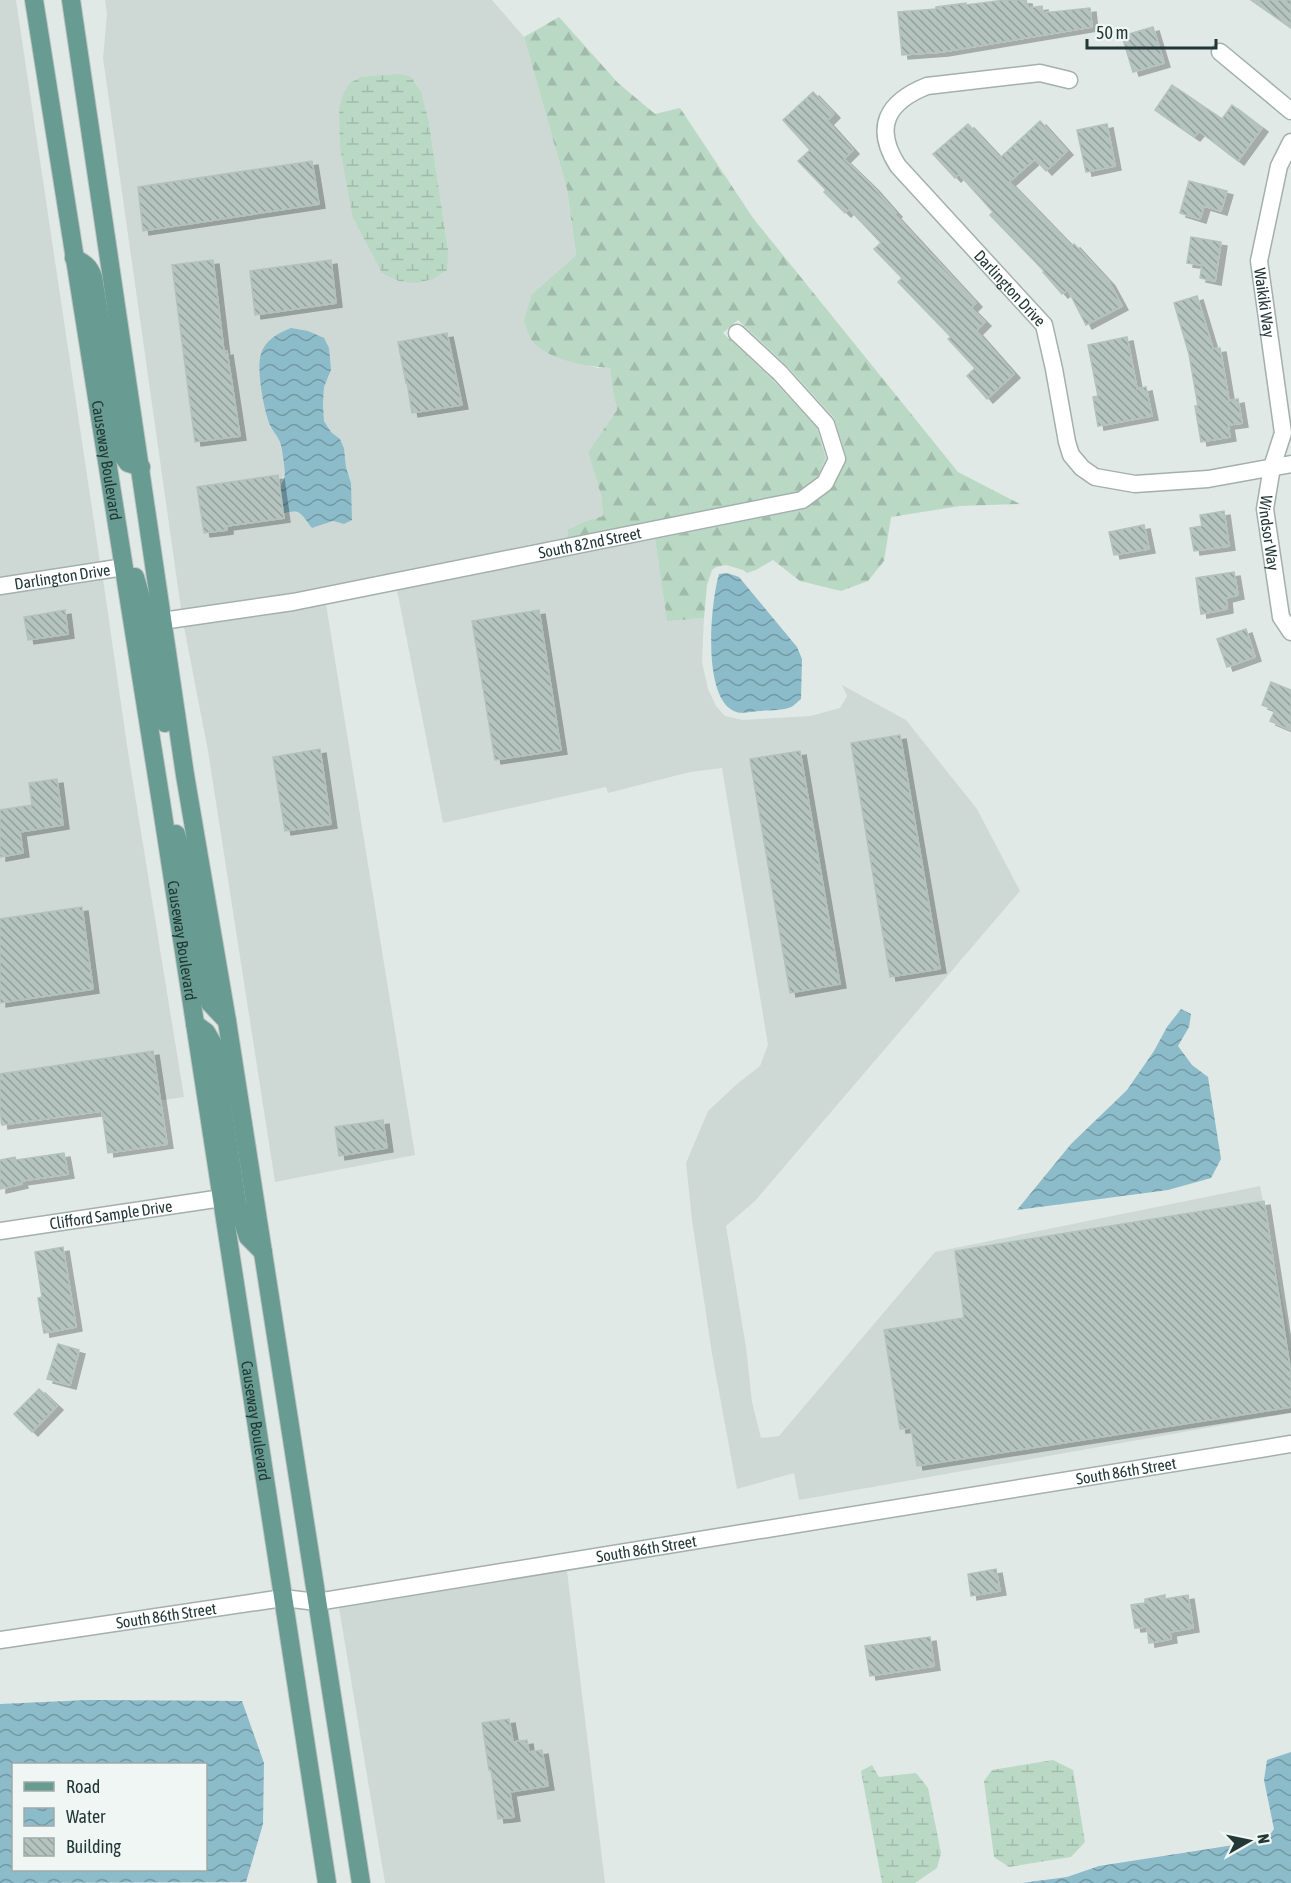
<svg xmlns="http://www.w3.org/2000/svg" width="1291" height="1883" font-family="'Asap Condensed',sans-serif">
<style>
.built{fill:#ced9d5;fill-rule:evenodd}
.forest{fill:url(#forest-firs)}
.wetland{fill:url(#wetland-marsh)}
.water{fill:url(#water-waves);fill-rule:evenodd}
.building{fill:url(#building-back-hatch);stroke:#b3c2bd;stroke-width:1.5;filter:url(#shadow)}
.lines{fill:none;stroke-linecap:round;stroke-linejoin:round}
.minor-casing{stroke:#a3b0ad;stroke-width:19}
.major-casing{stroke:#bdc3c2;stroke-width:20}
.minor{stroke:#fff;stroke-width:16}
.major{stroke:#689b92;stroke-width:18}
.labels{text-anchor:middle;dominant-baseline:central;stroke-width:4.5;stroke-linejoin:round;paint-order:stroke}
.street-label{font-size:16px;fill:#223834;stroke:#f0f6f4}
</style>
<defs>
<pattern id="forest-firs" width="22" height="20" patternUnits="userSpaceOnUse" patternTransform="scale(1.5)"><rect width="22" height="20" fill="#bad9c5"/><path d="M5 1l3.5 6h-7zM16 11l3.5 6h-7z" fill="#a0bbaa"/></pattern>
<pattern id="wetland-marsh" width="20" height="14" patternUnits="userSpaceOnUse" patternTransform="scale(1.5)"><rect width="20" height="14" fill="#bad9c5"/><path d="M1 5h8M5 5V1M11 12h8M15 12V8" fill="none" stroke="#a0bbaa"/></pattern>
<pattern id="water-waves" width="16" height="10" patternUnits="userSpaceOnUse" patternTransform="scale(1.5)"><rect width="16" height="10" fill="#8cbbca"/><path d="M0 5q4-4 8 0t8 0" fill="none" stroke="#7299a5"/></pattern>
<pattern id="building-back-hatch" width="6" height="6" patternUnits="userSpaceOnUse" patternTransform="scale(1.5)"><rect width="6" height="6" fill="#b5c4bf"/><path d="M-1 5l2 2M0 0l6 6M5-1l2 2" fill="none" stroke="#93a09c"/></pattern>
<filter id="shadow"><feDropShadow dx="6" dy="4" stdDeviation="0" flood-color="#0004"/></filter>
</defs>
<rect width="100%" height="100%" fill="#e0e9e6"/>
<g class="built">
<polygon points="0,0 16,0 100,562 0,577"/>
<path d="M105 0H492L524 37 567 189 576 255 532 294 561 358 597 368H610L613 392 617 410 588 452 601 495 603 516 586 521 568 529 567 538 291 593 181 609 103 58 107 14ZM400 74 410 76 421 91 429 122 448 250 383 274 353 218ZM331 370 324 387 323 404 324 421 331 432 340 439 344 448 346 467 351 483 344 524 333 521 312 528 302 514 292 511 283 514 280 500V487L285 470 279 438Z"/>
<polygon points="655,539 667,620 704,618 702,662 708,689 716,706 725,716 743,720 810,716 840,708 847,696 842,685 906,720 977,809 1020,891 755,1201 726,1226 746,1347 752,1402 761,1438 779,1436 935,1252 1260,1186 1291,1344 1291,1413 799,1500 794,1473 737,1489 712,1354 692,1220 686,1163 708,1111 737,1084 760,1066 768,1045 722,768 690,772 608,793 606,787 443,823 397,590"/>
<polygon points="103,579 128,752 184,1097 0,1124 0,595"/>
<polygon points="326,604 415,1155 275,1182 208,751 184,627"/>
<polygon points="567,1571 605,1883 385,1883 339,1608"/>
</g>
<path class="forest" d="M559 17 618 83 655 114 680 108 753 218 958 472 1020 504 960 506 891 517 884 561 868 581 841 591 800 581 773 560 756 570 747 573 743 570 726 565 716 567 712 570 707 585 704 618 667 621 655 539 804 509 834 486 846 462V456L834 418 788 367 738 320 723 333 772 379 817 428 826 458 817 478 798 492 567 538 568 529 586 521 603 516 601 495 588 452 617 410 613 392 610 368C588 367 550 360 534 343 529 338 527 328 524 321L532 294 576 255 567 189 524 37Z"/>
<g class="wetland">
<polygon points="400,74 410,76 421,91 429,122 448,250 447,270 433,279 416,283 399,281 382,273 353,218 340,148 339,109 344,92 350,83 361,77"/>
<polygon points="1053,1760 1073,1770 1085,1842 1071,1857 1009,1867 994,1857 984,1781 992,1770"/>
<polygon points="872,1765 879,1777 916,1773 928,1788 941,1853 937,1868 915,1883 882,1883 861,1771"/>
</g>
<g class="water">
<path d="M291 328 308 331 324 338 329 348 331 370 324 387 323 404 324 421 331 432 340 439 344 448 346 467 351 483 352 520 344 524 333 521 312 528C302 516 301 507 283 514 281 506 279 496 280 487 281 484 283 481 284 479 286 470 283 460 282 451 280 437 277 438 271 427 264 413 256 368 261 354 265 340 278 333 291 328Z"/>
<path d="M727 573 739 577 797 647 802 659 801 699C798 701 794 706 791 707 782 711 768 710 759 711 750 712 739 715 732 710 702 692 711 602 719 574Z"/>
<polygon points="1181,1009 1191,1014 1189,1027 1178,1046 1192,1065 1208,1077 1221,1159 1211,1178 1168,1190 1017,1210 1071,1144 1127,1090 1154,1051 1167,1027"/>
<path d="M88 1700 242 1701 264 1763 263 1824 246 1882 0 1883V1704ZM14 1764H206V1870H14Z"/>
<polygon points="1291,1752 1291,1883 1022,1883 1067,1877 1099,1866 1266,1840 1274,1829 1264,1780 1267,1760"/>
</g>
<g class="building">
<polygon points="1005,0 1026,0 1028,8 1042,6 1043,13 1090,8 1092,27 942,52 902,55 898,12 936,9 936,7 966,3 966,5"/>
<polygon points="1251,0 1291,0 1291,28"/>
<polygon points="1153,27 1164,63 1133,72 1122,36"/>
<polygon points="1172,85 1222,119 1232,105 1262,128 1238,161 1199,131 1194,137 1155,110"/>
<polygon points="813,92 834,114 827,121 853,150 844,159 872,186 896,213 894,214 976,303 971,308 985,322 976,331 1014,374 987,399 967,376 975,368 948,339 951,337 898,282 902,278 874,249 881,243 849,209 845,213 824,192 826,190 798,161 810,150 783,120"/>
<polygon points="1040,121 1067,151 1046,171 1035,159 1009,182 1071,246 1074,244 1109,282 1122,306 1086,325 1068,290 1062,294 1043,272 1044,271 990,215 993,212 959,174 955,178 933,154 968,124 1000,158"/>
<polygon points="1107,124 1115,166 1086,172 1077,130"/>
<polygon points="312,161 319,204 143,231 138,187"/>
<polygon points="1189,181 1227,191 1221,211 1204,206 1200,219 1180,213"/>
<polygon points="1191,237 1221,242 1215,281 1200,278 1202,265 1187,263"/>
<polygon points="213,260 224,352 227,351 240,436 195,442 172,265"/>
<polygon points="331,260 336,303 255,315 250,271"/>
<polygon points="1197,296 1213,349 1220,348 1229,401 1238,399 1242,423 1228,425 1230,437 1201,442 1195,406 1198,406 1189,354 1174,303"/>
<polygon points="447,333 462,405 412,413 407,382 406,383 398,342"/>
<polygon points="1127,337 1137,389 1146,387 1152,416 1098,426 1093,397 1098,396 1088,345"/>
<polygon points="278,475 284,518 227,526 227,530 204,533 197,487"/>
<polygon points="1224,511 1229,546 1194,551 1190,528 1202,526 1200,515"/>
<polygon points="1144,525 1149,549 1114,555 1109,532"/>
<polygon points="1234,572 1238,595 1226,598 1227,609 1201,614 1196,578"/>
<polygon points="65,610 68,634 28,640 24,617"/>
<polygon points="539,610 561,750 495,760 472,621"/>
<polygon points="1246,629 1255,657 1227,667 1217,639"/>
<polygon points="1271,682 1291,690 1291,730 1270,721 1275,710 1262,705"/>
<polygon points="900,735 940,969 890,977 851,743"/>
<polygon points="320,749 331,824 285,831 273,757"/>
<polygon points="800,751 840,984 790,993 750,759"/>
<polygon points="57,779 63,825 20,832 23,853 0,857 0,810 32,805 29,783"/>
<polygon points="82,907 93,989 0,1003 0,919"/>
<polygon points="153,1051 167,1144 108,1153 102,1111 2,1125 0,1110 0,1074"/>
<polygon points="383,1120 387,1148 339,1156 335,1127"/>
<polygon points="64,1153 68,1174 21,1181 22,1184 0,1189 0,1160 15,1157 16,1160"/>
<polygon points="1264,1201 1291,1374 1291,1407 917,1466 911,1428 900,1429 884,1330 964,1318 955,1251"/>
<polygon points="63,1247 76,1327 44,1333 38,1298 42,1297 35,1252"/>
<polygon points="58,1344 79,1350 70,1385 47,1379"/>
<polygon points="39,1389 57,1406 32,1432 14,1414"/>
<polygon points="996,1569 1000,1591 971,1596 968,1574"/>
<polygon points="1165,1595 1165,1599 1188,1595 1193,1628 1170,1632 1171,1639 1149,1643 1147,1627 1135,1628 1131,1605 1145,1603 1145,1599"/>
<polygon points="930,1637 934,1666 870,1676 865,1646"/>
<polygon points="509,1719 513,1742 527,1740 529,1752 542,1750 548,1786 510,1792 514,1817 498,1819 491,1770 489,1770 482,1723"/>
</g>
<g class="lines">
<g class="minor-casing">
<g id="minor">
<polyline points="1220,52 1291,111"/>
<path id="s1" d="M1069 80 1040 73 927 86C887 102 873 127 898 166L1044 325 1054 369 1067 442 1071 455 1082 468 1095 477 1135 484 1208 479 1291 464"/>
<path id="s2" d="M1291 142 1279 166 1259 261 1283 433 1272 467 1265 509 1281 617 1291 632"/>
<path id="s3" d="M0 586 124 567"/>
<path id="s4" d="M162 621 293 602 802 500 825 483 837 459 826 424 780 373 737 333"/>
<path id="s5" d="M0 1231 222 1198"/>
<path id="s6" d="M0 1640 283 1598 317 1602 1291 1444"/>
</g>
</g>
<g class="major-casing">
<g id="major">
<path id="s7" d="M34 0 161 802 327 1883"/>
<polyline points="71,0 185,775 227,1021 361,1883"/>
<path d="M74 258C84 263 89 266 93 277L123 456 128 463 141 467"/>
<polyline points="135,577 142,601 165,723"/>
<polyline points="176,834 184,862 204,990 210,1003 227,1021"/>
<polyline points="195,1024 206,1032 213,1044 237,1203 248,1237 263,1252"/>
</g>
</g>
<use href="#minor" class="minor"/>
<use href="#major" class="major"/>
</g>
<g class="labels">
<g class="street-label">
<text stroke="none"><textPath href="#s1" startOffset="412">Darlington Drive</textPath></text>
<text stroke="none"><textPath href="#s2" startOffset="166">Waikiki Way</textPath></text>
<text stroke="none"><textPath href="#s7" startOffset="466">Causeway Boulevard</textPath></text>
<text stroke="none"><textPath href="#s2" startOffset="400">Windsor Way</textPath></text>
<text stroke="none"><textPath href="#s4" startOffset="435">South 82nd Street</textPath></text>
<text stroke="none"><textPath href="#s3" startOffset="63">Darlington Drive</textPath></text>
<text stroke="none"><textPath href="#s7" startOffset="952">Causeway Boulevard</textPath></text>
<text stroke="none"><textPath href="#s5" startOffset="112">Clifford Sample Drive</textPath></text>
<text stroke="none"><textPath href="#s7" startOffset="1438">Causeway Boulevard</textPath></text>
<text stroke="none"><textPath href="#s6" startOffset="1140">South 86th Street</textPath></text>
<text stroke="none"><textPath href="#s6" startOffset="654">South 86th Street</textPath></text>
<text stroke="none"><textPath href="#s6" startOffset="168">South 86th Street</textPath></text>
</g>
</g>
<rect x="12" y="1763" width="195" height="108" fill="#f0f6f4" stroke="#9eaaa7" stroke-width="1.5"/>
<rect x="24" y="1782" width="30" height="9" fill="#689b92" stroke="#9eaaa7" stroke-width="1.5"/>
<text x="66" y="1793" font-size="18" fill="#223834">Road</text>
<rect x="24" y="1808" width="30" height="18" fill="url(#water-waves)" stroke="#9eaaa7" stroke-width="1.5"/>
<text x="66" y="1823" font-size="18" fill="#223834">Water</text>
<rect x="24" y="1838" width="30" height="18" fill="url(#building-back-hatch)" stroke="#9eaaa7" stroke-width="1.5"/>
<text x="66" y="1853" font-size="18" fill="#223834">Building</text>
<g transform="translate(1249 1841) rotate(81)" stroke="#f0f6f4" stroke-width="4.5" paint-order="stroke">
<path d="M0-4.5L10 22L0 15L-10 22Z" fill="#223834"/>
<text y="-9" font-size="16" font-weight="bold" text-anchor="middle" fill="#223834">N</text>
</g>
<path d="M1087 39v9h129v-9" fill="none" stroke="#223834" stroke-width="3"/>
<text x="1096" y="39" font-size="18" fill="#223834" stroke="#f0f6f4" stroke-width="4.5" paint-order="stroke">50 m</text>
</svg>
